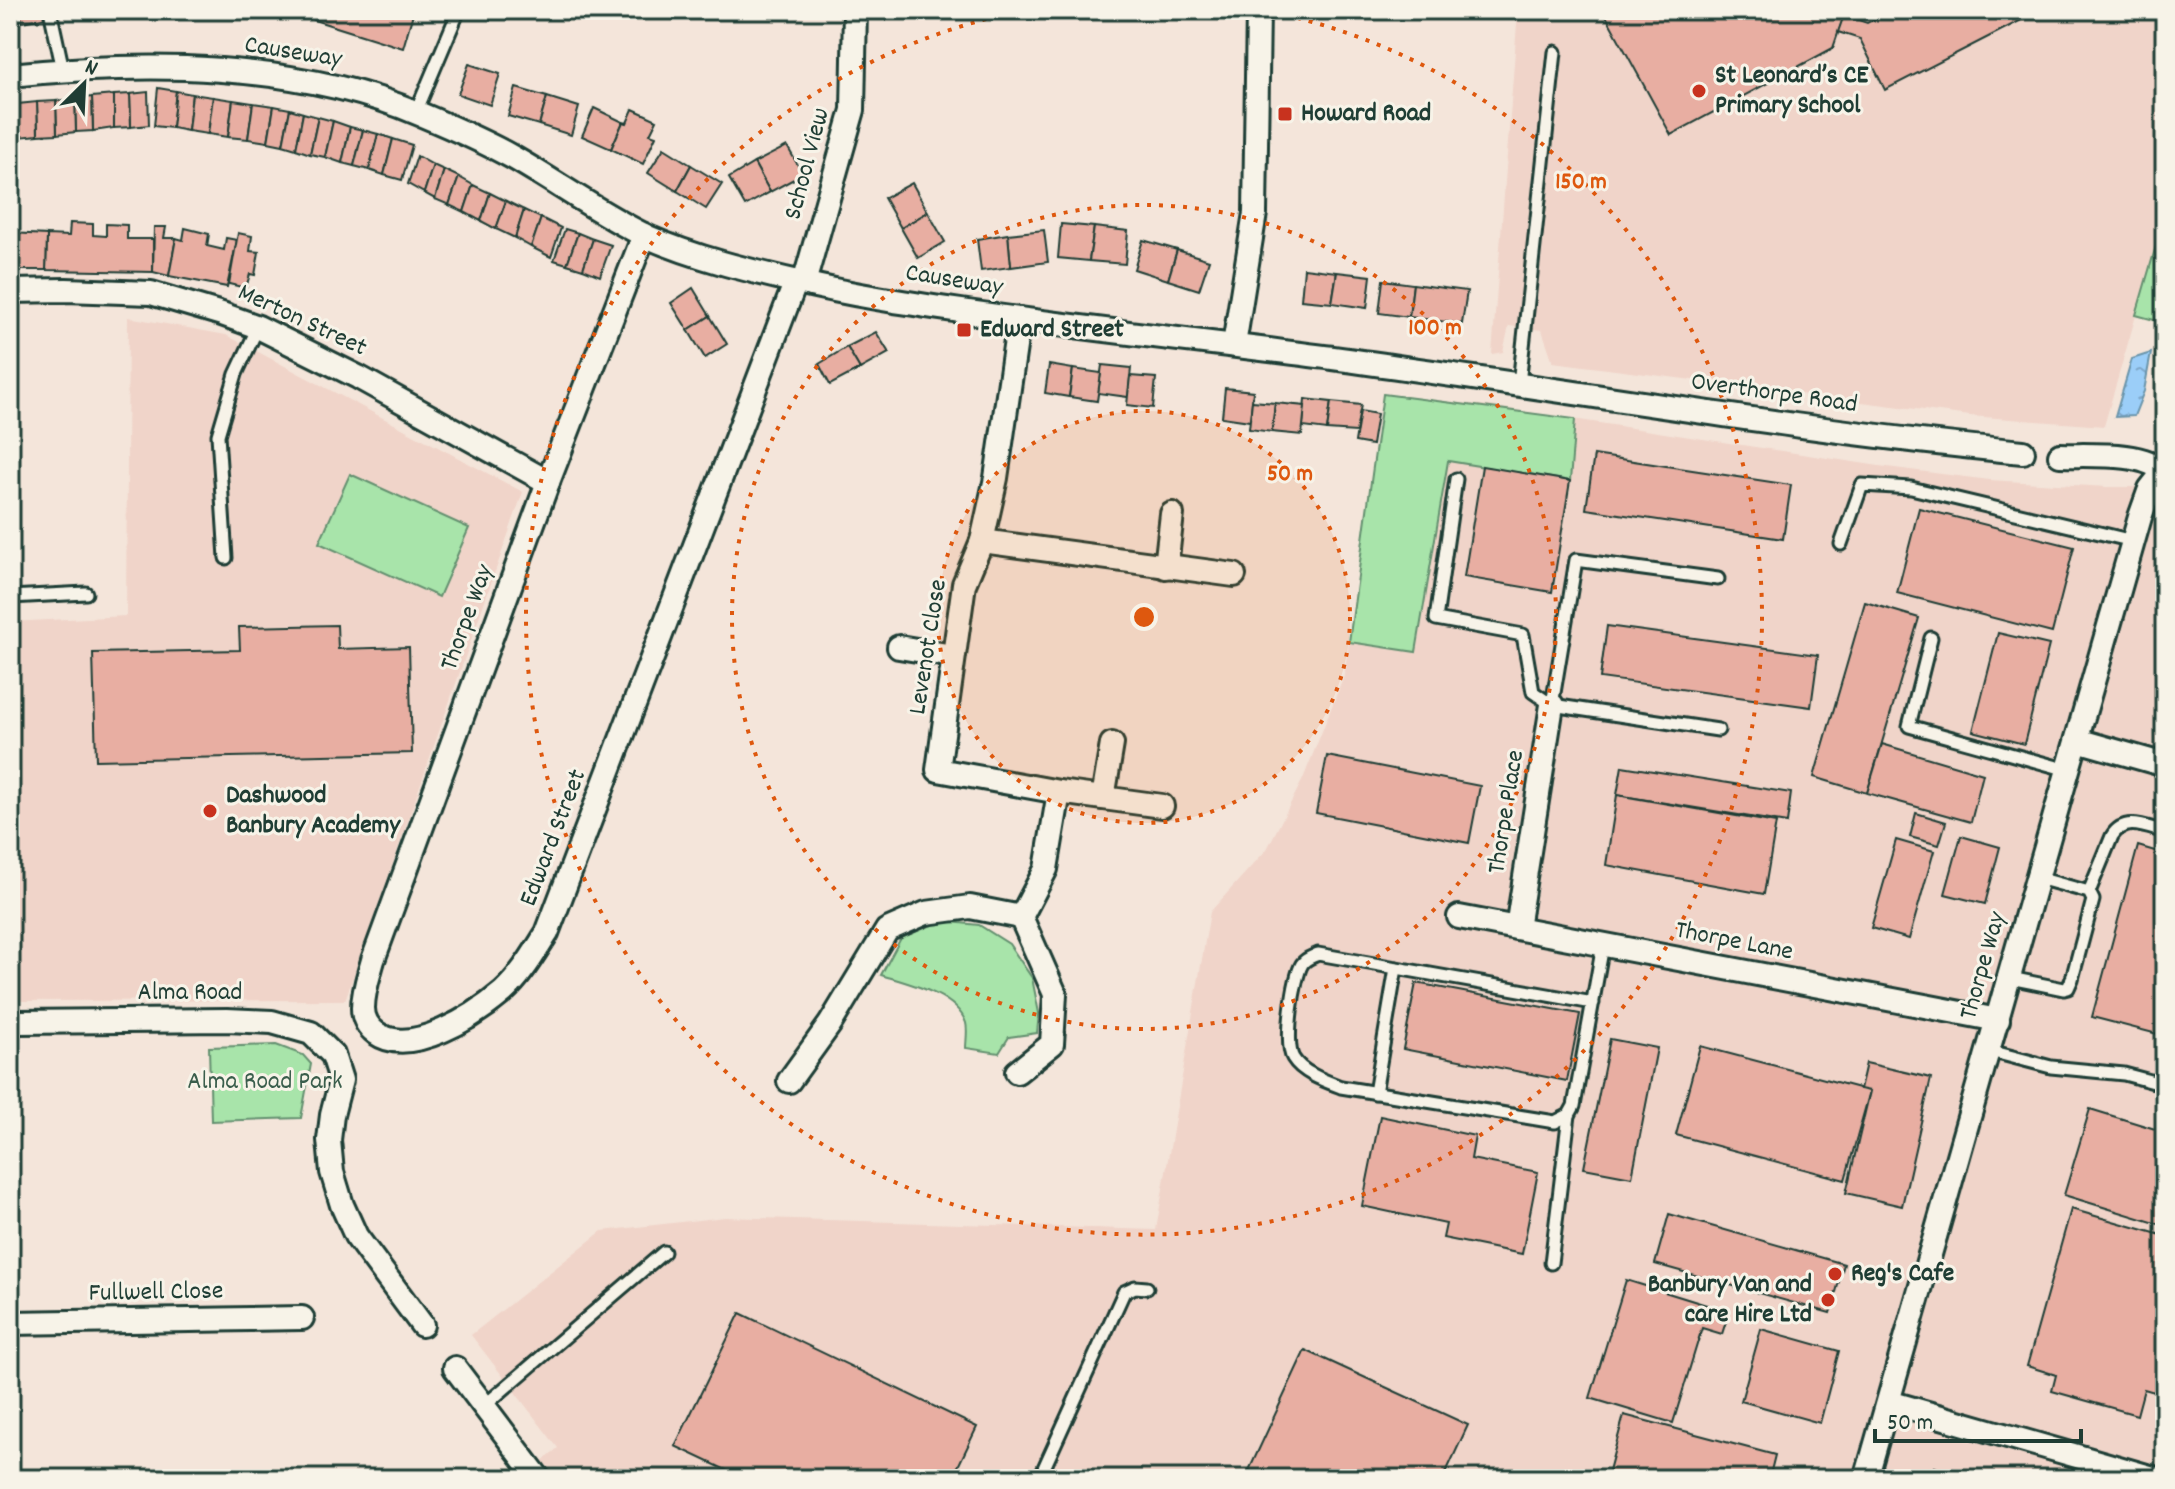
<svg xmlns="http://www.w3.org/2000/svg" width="2175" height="1489" font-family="Dekko,sans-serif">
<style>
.built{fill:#f0d4c9}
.green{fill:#a8e4aa;stroke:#64906f;stroke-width:2}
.water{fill:url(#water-ripples);stroke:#6994aa;stroke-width:2}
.building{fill:#e8aea2;stroke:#1f3d34;stroke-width:2}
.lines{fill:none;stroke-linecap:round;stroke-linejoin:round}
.lane-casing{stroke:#1f3d34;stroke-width:17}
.street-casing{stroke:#1f3d34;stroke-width:28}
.lane{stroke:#f7f3e8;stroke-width:11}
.street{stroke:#f7f3e8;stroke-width:22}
.ring{fill:none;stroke:#de580e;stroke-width:4;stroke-dasharray:4 8}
.poi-dot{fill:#c8321e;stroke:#f7f3e8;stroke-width:3}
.labels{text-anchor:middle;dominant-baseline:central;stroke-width:6;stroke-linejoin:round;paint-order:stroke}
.street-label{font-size:26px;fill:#1f3d34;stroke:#f7f3e8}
.poi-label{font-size:26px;font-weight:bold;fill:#1f3d34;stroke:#f7f3e8;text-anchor:start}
.park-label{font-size:26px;fill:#3a5e4c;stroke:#f7f3e8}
.centre{fill:#de580e;stroke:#f7f3e8;stroke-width:4}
.ring-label{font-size:24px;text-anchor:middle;font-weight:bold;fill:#de580e;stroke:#f7f3e8;stroke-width:6;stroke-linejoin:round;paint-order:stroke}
</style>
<defs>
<pattern id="water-ripples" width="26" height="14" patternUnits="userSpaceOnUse" patternTransform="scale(2)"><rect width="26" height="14" fill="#9bcef8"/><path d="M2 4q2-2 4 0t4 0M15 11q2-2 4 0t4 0" fill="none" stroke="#7ea8ca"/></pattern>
</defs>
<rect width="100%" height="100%" fill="#f4e5da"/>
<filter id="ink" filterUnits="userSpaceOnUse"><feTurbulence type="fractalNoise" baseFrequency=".0125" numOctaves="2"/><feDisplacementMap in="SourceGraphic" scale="16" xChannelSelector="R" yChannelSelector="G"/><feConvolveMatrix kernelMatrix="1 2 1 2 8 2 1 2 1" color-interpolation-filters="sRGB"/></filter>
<g filter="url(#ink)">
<g class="built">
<polygon points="1518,10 2165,10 2165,215 2104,426 1970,416 1553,362 1542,330 1509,326 1503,352 1492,354"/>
<polygon points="128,317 226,335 523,492 345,1000 10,1001 10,622 126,616"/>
<polygon points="1383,394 1489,406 1879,466 1989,480 2107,487 2135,487 2165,481 2165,1479 520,1479 558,1448 471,1335 602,1231 725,1217 1156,1230 1210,912 1267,849 1303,779 1344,676"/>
</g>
<g class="green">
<polygon points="2165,215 2165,323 2136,315"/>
<polygon points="1383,394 1575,419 1570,481 1448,461 1416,652 1349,642"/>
<polygon points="350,474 469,528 439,597 319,543"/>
<path d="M941 921 979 925 1009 944 1032 978 1039 1013 1037 1033 1009 1037 999 1053 966 1048C966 1041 968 1030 966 1023 956 994 907 983 881 975L901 938Z"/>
<polygon points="276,1045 303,1055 311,1064 301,1118 211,1121 209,1047"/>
</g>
<polygon class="water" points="2151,353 2144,391 2134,416 2115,417 2132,359"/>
<g class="building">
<polygon points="19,10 45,10 47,17 22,22"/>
<polygon points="317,10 414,10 403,48 314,20"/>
<polygon points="1618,10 1846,10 1833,48 1671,135 1606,16"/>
<polygon points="1891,10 2041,10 1885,90 1860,39 1838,32 1844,15 1867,23"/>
<polygon points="469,64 500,74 490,105 458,94"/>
<polygon points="158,88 176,91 172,128 154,126"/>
<polygon points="516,88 547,97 539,125 508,116"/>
<polygon points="176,91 192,94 188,131 172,128"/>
<polygon points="148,92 149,125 131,127 130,94"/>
<polygon points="130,94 131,127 114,128 114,95"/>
<polygon points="192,94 213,97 208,134 188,131"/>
<polygon points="114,95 114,128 93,131 92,97"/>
<polygon points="92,97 93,131 76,132 75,99"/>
<polygon points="213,97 233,100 228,137 208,134"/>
<polygon points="547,97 579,107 571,135 539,125"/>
<polygon points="75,99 76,132 57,134 56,101"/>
<polygon points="233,100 253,103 248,139 228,137"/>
<polygon points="56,101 57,134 38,135 37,102"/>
<polygon points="37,102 38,135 19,137 18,104"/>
<polygon points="253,103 274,106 268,142 248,139"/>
<polygon points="18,104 19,137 10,138 10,105"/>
<polygon points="274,106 290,109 283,145 268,142"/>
<polygon points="594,108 623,122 611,149 582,136"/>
<polygon points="290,109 303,113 296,149 283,145"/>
<polygon points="633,109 657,120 650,134 656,136 643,164 611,149 623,122 627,123"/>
<polygon points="303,113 318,117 310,154 296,149"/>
<polygon points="318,117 333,121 325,157 310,154"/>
<polygon points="333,121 350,127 342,163 325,157"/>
<polygon points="350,127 363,130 354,166 342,163"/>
<polygon points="363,130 378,134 369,170 354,166"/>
<polygon points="378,134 393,139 384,175 369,170"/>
<polygon points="393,139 412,145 402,180 384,175"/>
<polygon points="787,146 803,174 770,192 754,163"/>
<polygon points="664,148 691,165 677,191 648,173"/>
<polygon points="417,156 433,165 424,193 408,184"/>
<polygon points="754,163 770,192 745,206 729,178"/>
<polygon points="433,165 444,170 435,199 424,193"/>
<polygon points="691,165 722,184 706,209 677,191"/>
<polygon points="444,170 459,177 449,205 435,199"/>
<polygon points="459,177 473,185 464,212 449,205"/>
<polygon points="912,183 928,212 901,228 884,198"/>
<polygon points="473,185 490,193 481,221 464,212"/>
<polygon points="490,193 506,201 496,229 481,221"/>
<polygon points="506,201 524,210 515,238 496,229"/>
<polygon points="524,210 541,218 531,247 515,238"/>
<polygon points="928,212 945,242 918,258 901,228"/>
<polygon points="541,218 561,228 551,257 531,247"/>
<polygon points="70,223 93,224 93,235 106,236 106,224 127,225 127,239 153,239 153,272 46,270 47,235 69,236"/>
<polygon points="1061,224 1094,227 1089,261 1058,258"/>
<polygon points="154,227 166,227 164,238 176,238 169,276 153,272"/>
<polygon points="1094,227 1128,231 1125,264 1089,261"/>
<polygon points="185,228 209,234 207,246 224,250 226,238 237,240 227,287 169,276 176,238 183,240"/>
<polygon points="565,229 578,233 567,264 554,260"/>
<polygon points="1044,230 1048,262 1011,267 1008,234"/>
<polygon points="11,233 47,235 46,270 12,270"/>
<polygon points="238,233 252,236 250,251 259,252 255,275 250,274 246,288 229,284"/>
<polygon points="578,233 593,239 583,269 567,264"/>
<polygon points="1008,234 1011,267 981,271 977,239"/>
<polygon points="593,239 611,245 600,276 583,269"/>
<polygon points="1143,240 1177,250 1168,280 1134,269"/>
<polygon points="1177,250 1209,260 1199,290 1168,280"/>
<polygon points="1304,268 1337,272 1332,303 1301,300"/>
<polygon points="1337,272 1371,276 1367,308 1332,303"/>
<polygon points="1383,280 1413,284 1409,317 1379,313"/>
<polygon points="1413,284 1467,291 1462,324 1409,317"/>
<polygon points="693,288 710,316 688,330 671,303"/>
<polygon points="710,316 727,344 705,358 688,330"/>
<polygon points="876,332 889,353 860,369 847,347"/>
<polygon points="847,347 860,369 830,385 819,364"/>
<polygon points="1049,365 1073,369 1069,397 1045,393"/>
<polygon points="1102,365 1131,368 1128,397 1098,393"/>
<polygon points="1073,369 1101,373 1097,401 1069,397"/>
<polygon points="1130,376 1156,378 1153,408 1127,405"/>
<polygon points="1225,388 1253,391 1250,421 1222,417"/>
<polygon points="1305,399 1331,402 1327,430 1303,427"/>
<polygon points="1252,401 1275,403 1272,432 1249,429"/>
<polygon points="1331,402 1361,405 1356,432 1327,430"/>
<polygon points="1275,403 1305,406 1302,435 1272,432"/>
<polygon points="1360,411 1377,414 1372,445 1355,442"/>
<polygon points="1594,455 1791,485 1783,539 1586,509"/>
<polygon points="1482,466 1570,481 1552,592 1464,577"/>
<polygon points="1919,508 2074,547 2052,633 1897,593"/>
<polygon points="1865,602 1919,618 1867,793 1814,777"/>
<polygon points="337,625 338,649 409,647 412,753 96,760 93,653 240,650 239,627"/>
<polygon points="1607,626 1818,655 1811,707 1600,678"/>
<polygon points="1998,633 2049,645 2024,744 1973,731"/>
<polygon points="1882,744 1983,774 1971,822 1867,793"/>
<polygon points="1327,756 1480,786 1469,843 1316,813"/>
<polygon points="1622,766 1791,793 1787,823 1617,795"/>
<polygon points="1617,795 1776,823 1764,894 1606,865"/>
<polygon points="1916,813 1946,822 1939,845 1910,837"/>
<polygon points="1961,836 2000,847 1985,904 1945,894"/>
<polygon points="1896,840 1934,851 1909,939 1871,928"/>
<polygon points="2138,846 2165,854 2165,1036 2092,1017"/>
<polygon points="1416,983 1580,1014 1567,1081 1403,1049"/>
<polygon points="1610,1039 1657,1048 1632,1177 1584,1168"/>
<polygon points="1700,1046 1870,1091 1845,1180 1676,1135"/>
<polygon points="1866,1063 1931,1078 1902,1206 1846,1193 1870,1091 1860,1089"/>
<polygon points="2090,1109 2165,1132 2165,1226 2064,1195"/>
<polygon points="1380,1116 1475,1136 1471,1159 1538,1172 1522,1254 1443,1238 1446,1224 1362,1206"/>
<polygon points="2071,1209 2165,1236 2165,1395 2144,1389 2137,1415 2052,1391 2056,1375 2027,1366"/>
<polygon points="1669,1214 1844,1264 1830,1313 1655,1264"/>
<polygon points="1626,1280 1729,1312 1722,1334 1702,1328 1673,1423 1590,1398"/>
<polygon points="740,1313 977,1427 952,1479 745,1479 675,1446"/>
<polygon points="1761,1329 1839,1351 1820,1423 1741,1401"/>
<polygon points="1305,1350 1468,1425 1443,1479 1245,1479"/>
<polygon points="1624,1415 1775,1455 1769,1479 1607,1478"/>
<polygon points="1934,1467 1976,1479 1931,1479"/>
</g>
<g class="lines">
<g class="lane-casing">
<g id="lane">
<polyline points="50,10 63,70"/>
<polyline points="416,112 459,10"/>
<polyline points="1519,384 1555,52"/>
<polyline points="1456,479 1436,619 1523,635 1533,692 1552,705 1718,730"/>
<polyline points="1841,544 1862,485 1911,488 2133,541"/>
<polyline points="226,558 218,435 236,374 258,327"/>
<polyline points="10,597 86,593"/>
<polyline points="1931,638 1909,726 2068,770"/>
<polyline points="1552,705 1576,560 1718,579"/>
<path d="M2089 892 2112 836C2124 816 2146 827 2165 832"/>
<polyline points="2010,978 2064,989 2068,988 2072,979 2093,900 2089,892 2038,878"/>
<path d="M1593 1003 1318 954C1312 957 1306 958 1302 964 1294 977 1284 1044 1293 1058 1302 1073 1325 1081 1341 1087L1555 1122 1569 1115 1574 1106 1603 945"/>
<polyline points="1990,1051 2051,1067 2124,1074 2165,1085"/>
<polyline points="1375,1093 1396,968"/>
<polyline points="1551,1263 1569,1115"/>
<polyline points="484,1406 664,1252"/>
<polyline points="1039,1479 1124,1292 1135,1287 1147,1288"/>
</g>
</g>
<g class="street-casing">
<g id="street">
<path d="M10 75C144 62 294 61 420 114 451 127 484 141 514 158 558 183 603 216 648 237 696 258 747 270 798 282 852 295 906 303 961 311 1085 329 1209 342 1333 358 1563 389 1792 430 2023 452"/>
<path d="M644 235 548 482 373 960C369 975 363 991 363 1008 363 1018 368 1027 376 1033 411 1058 476 1015 503 992 521 976 534 953 547 933L796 281"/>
<polyline points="804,283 853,110 855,10"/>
<polyline points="10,291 66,290 151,293 222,314 258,327 358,377 548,482"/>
<polyline points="1019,319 996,478 982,541 964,584 938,770 1059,792 1162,806"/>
<polyline points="1234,345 1255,213 1258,10"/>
<path d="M2060 455C2088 456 2143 451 2162 471"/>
<polyline points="982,541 1234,575"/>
<polyline points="1166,567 1172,514"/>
<polyline points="899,647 953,656"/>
<polyline points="2077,740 2165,765"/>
<polyline points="1103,798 1112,744"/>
<polyline points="1021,917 1046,869 1059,792"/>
<polyline points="1459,917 1998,1020"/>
<polyline points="1517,928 1552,705"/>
<polyline points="10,1025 17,1022 227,1020 272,1022 311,1033 333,1055 341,1080 332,1115 329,1140 332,1172 342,1205 356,1236 422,1325"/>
<polyline points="789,1081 830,1024 887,930 926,913 970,907 1021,917 1055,994 1052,1044 1017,1072"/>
<polyline points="10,1323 302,1318"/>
<polyline points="455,1368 539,1479"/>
<polyline points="1889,1402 2157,1479"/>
<polyline points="1866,1479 2140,517 2150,489 2165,470"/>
</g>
</g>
<use href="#lane" class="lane"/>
<use href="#street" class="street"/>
</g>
</g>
<circle cx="1144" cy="617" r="206" fill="#de580e" fill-opacity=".12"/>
<g class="ring">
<circle cx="1144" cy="617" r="206"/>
<circle cx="1144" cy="617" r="412"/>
<path d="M1262 10A618 618 0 1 1 1026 10"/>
</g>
<g class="poi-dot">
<circle cx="1699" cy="91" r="8"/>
<rect x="1277" y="106" width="16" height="16" rx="4"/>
<rect x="956" y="322" width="16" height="16" rx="4"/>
<circle cx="210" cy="811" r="8"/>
<circle cx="1835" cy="1274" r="8"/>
<circle cx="1828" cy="1300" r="8"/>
</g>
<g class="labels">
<g class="street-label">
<text transform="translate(293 53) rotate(9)">Causeway</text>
<text transform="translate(808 164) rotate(-75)">School View</text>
<text transform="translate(954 281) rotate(9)">Causeway</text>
<text transform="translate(302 321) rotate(25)">Merton Street</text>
<text transform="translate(1774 394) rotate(8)">Overthorpe Road</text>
<text transform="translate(468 618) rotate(-70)">Thorpe Way</text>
<text transform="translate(929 647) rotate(-81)">Levenot Close</text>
<text transform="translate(1507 812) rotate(-81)">Thorpe Place</text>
<text transform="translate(554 838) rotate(-69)">Edward Street</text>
<text transform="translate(1734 942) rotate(11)">Thorpe Lane</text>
<text transform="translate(1984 966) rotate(-74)">Thorpe Way</text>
<text x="190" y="993">Alma Road</text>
<text transform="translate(156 1293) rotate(-1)">Fullwell Close</text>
</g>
<g class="poi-label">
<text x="1715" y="76">St Leonard’s CE<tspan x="1715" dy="30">Primary School</tspan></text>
<text x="1301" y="114">Howard Road</text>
<text x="980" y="330">Edward Street</text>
<text x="226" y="796">Dashwood<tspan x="226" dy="30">Banbury Academy</tspan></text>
<text x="1851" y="1274">Reg's Cafe</text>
<text x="1812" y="1285" text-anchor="end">Banbury Van and<tspan x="1812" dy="30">care Hire Ltd</tspan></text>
</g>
<g class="park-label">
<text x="265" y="1082">Alma Road Park</text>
</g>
</g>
<circle cx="1144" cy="617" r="12" class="centre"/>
<g class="ring-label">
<text x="1581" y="188">150 m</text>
<text x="1435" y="334">100 m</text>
<text x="1290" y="480">50 m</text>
</g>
<rect width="2175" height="1489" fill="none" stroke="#f7f3e8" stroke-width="40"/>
<rect x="20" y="20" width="2135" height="1449" fill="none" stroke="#1f3d34" stroke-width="3" filter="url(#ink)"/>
<g transform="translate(84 84) rotate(24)" stroke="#f7f3e8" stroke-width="6" paint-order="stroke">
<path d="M0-6L14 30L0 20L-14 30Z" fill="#1f3d34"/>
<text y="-12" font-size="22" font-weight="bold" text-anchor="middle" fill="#1f3d34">N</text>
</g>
<path d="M1875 1429v12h206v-12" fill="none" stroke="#1f3d34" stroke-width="4"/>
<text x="1887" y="1429" font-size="24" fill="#1f3d34" stroke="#f7f3e8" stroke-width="6" paint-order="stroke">50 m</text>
</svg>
